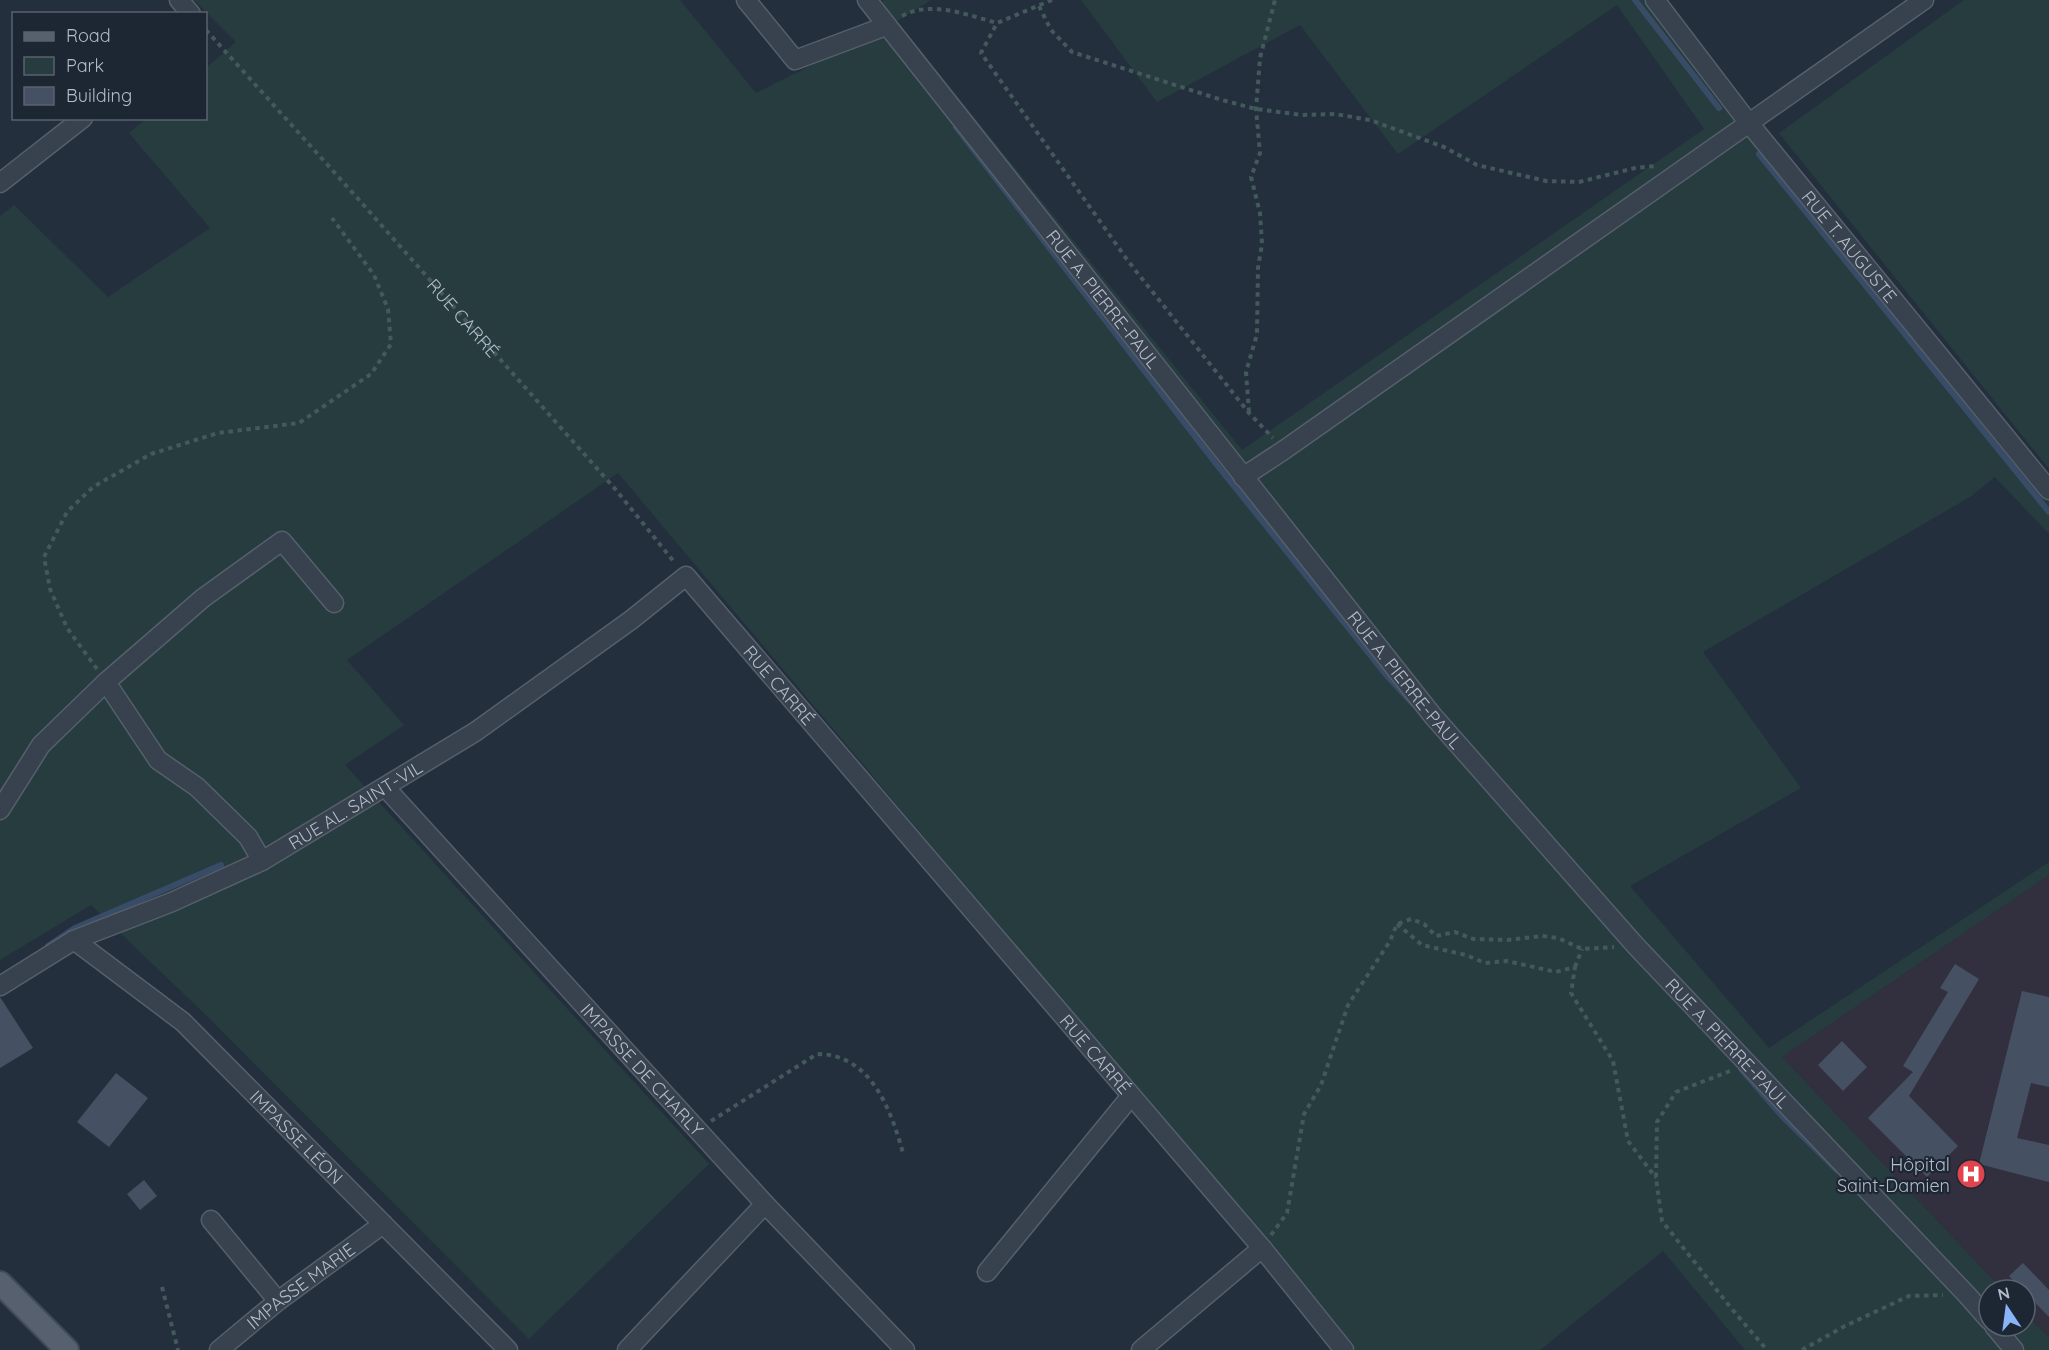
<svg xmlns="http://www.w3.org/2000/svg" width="2049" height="1350" font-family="Quicksand,sans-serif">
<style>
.medical{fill:#32303f}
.green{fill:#263c3f}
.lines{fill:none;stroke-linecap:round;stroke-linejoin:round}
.stream{stroke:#394c67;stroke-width:6}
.building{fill:#455162}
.minor-casing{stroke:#565f6c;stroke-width:21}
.major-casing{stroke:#414a57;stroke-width:26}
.path{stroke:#44595c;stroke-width:4;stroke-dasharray:4.5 4.5;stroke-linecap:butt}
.minor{stroke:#38414e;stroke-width:18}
.major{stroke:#56606e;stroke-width:22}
.labels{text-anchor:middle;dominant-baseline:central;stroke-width:4.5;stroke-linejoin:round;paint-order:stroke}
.street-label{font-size:18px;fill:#b4bcc9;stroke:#1d2633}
.poi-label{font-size:18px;fill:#b4bcc9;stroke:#1d2633;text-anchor:end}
</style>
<rect width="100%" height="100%" fill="#242f3e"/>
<polygon class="medical" points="2049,875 2049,1338 2025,1313 2025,1290 2003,1290 1782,1057"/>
<g class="green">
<polygon points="194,0 680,0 756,93 844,49 883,14 883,0 931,0 897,21 1242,450 1704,129 1617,5 1398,154 1300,25 1157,102 1081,0 1666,0 1946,362 2049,483 2049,534 1995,477 1970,497 1703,652 1801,788 1630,886 1769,1048 2049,862 2049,875 1782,1057 2003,1290 1989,1290 1989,1326 2025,1326 2025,1313 2049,1338 2049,1350 1745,1350 1663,1251 1540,1350 1355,1350 618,473 347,660 404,725 345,765 709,1164 529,1339 209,1018 91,905 0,960 0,216 14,205 108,297 210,228 129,133 146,119 206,118 206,68 236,42"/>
<polygon points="1964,0 2049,0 2049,469 1779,133"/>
</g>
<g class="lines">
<g class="stream">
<polyline points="1635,0 1719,108"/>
<polyline points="956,127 1217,465 1388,677 1413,704"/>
<polyline points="1759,154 2049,512"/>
<polyline points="48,946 75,928 221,865"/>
<polyline points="1741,1069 1783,1117 1837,1170"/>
</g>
</g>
<g class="building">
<polygon points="1955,964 1979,979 1909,1096 1958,1146 1927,1177 1868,1118 1913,1072 1903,1066 1948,992 1940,988"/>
<polygon points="2022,991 2049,997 2049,1087 2031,1083 2017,1138 2049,1145 2049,1182 1979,1164"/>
<polygon points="0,997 33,1048 0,1068"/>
<polygon points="1842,1041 1867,1067 1843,1091 1818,1065"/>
<polygon points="116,1073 148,1098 109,1147 77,1122"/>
<polygon points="144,1180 157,1196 140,1210 127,1194"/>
<polygon points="2023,1263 2049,1290 2049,1317 2009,1276"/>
</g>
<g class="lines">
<g class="minor-casing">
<g id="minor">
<polyline points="179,0 191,14"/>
<polyline points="746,0 795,60 886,26"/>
<path id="s2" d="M867 0 1433 716 1635 945 1967 1295 1989 1320"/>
<path id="s3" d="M1655 0 1748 122 2049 490"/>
<polyline points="0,183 83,118"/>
<polyline points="1243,477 1284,450 1924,0"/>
<polyline points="106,682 158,760 197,787 248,837 262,861"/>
<path id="s4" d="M385 787 765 1204 905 1350"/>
<polyline points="0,810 41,745 106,682 203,598 282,541 334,603"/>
<path id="s5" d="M74 940 183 1022 508 1350"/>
<path id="s6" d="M0 986 74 940 172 902 262 861 475 732 631 620 686 576 1262 1248 1344 1350"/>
<polyline points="211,1220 278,1301"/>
<polyline points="987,1272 1131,1096"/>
<polyline points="1994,1326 2014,1350"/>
<path id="s7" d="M219 1350 278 1301 383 1224"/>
<polyline points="627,1350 765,1204"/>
<polyline points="1141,1350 1262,1248"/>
</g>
</g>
<g class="major-casing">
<polyline id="major" points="0,1283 67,1350"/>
</g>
<g class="path">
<polyline points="1052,0 997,23 981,53 1128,261 1249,413 1273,438"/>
<polyline points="1039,6 1051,30 1072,52 1222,100 1256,109 1302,115 1335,114 1370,120 1444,147 1477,165 1546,181 1579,182 1635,168 1655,166"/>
<path d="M902 16C931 0 967 15 997 23"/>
<path id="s1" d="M206 30 352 192 616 490 675 563"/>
<polyline points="1249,412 1246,372 1257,334 1258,268 1262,244 1260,213 1251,177 1260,153 1256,109 1260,58 1275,0"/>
<polyline points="97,669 67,628 50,589 44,557 67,512 93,487 151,454 218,433 299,423 371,374 391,344 388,309 374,275 332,218"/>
<polyline points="1397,924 1422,945 1466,955 1485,963 1507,961 1556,972 1575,967 1571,993 1613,1061 1628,1141 1656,1178"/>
<polyline points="1575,967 1582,949"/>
<polyline points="1730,1071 1676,1092 1657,1122 1656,1178 1662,1221 1731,1308 1767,1350"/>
<path d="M711 1121 817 1054C871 1054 891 1110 903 1153"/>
<polyline points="1271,1235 1287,1213 1304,1114 1321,1085 1348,1005 1390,941 1397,924 1411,919 1424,924 1436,936 1455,932 1473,939 1507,940 1542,936 1558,938 1582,949 1614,947"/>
<polyline points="162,1287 178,1350"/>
<polyline points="1802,1350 1845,1326 1909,1296 1943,1295"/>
</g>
<use href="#minor" class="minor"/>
<use href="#major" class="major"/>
</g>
<defs>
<g id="hospital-disc" transform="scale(1.5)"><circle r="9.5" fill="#e0444e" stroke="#1d2633"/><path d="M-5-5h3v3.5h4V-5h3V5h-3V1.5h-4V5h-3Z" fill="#fff"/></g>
</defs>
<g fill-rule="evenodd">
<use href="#hospital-disc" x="1971" y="1174"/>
</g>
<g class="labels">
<g class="street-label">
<text stroke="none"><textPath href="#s3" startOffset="314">RUE T. AUGUSTE</textPath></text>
<text stroke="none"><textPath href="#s2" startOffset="381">RUE A. PIERRE-PAUL</textPath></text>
<text stroke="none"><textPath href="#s1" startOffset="386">RUE CARRÉ</textPath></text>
<text stroke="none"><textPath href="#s2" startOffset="867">RUE A. PIERRE-PAUL</textPath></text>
<text stroke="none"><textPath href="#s6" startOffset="946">RUE CARRÉ</textPath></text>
<text stroke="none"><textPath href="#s6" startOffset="400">RUE AL. SAINT-VIL</textPath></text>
<text stroke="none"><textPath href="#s2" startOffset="1353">RUE A. PIERRE-PAUL</textPath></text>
<text stroke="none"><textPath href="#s6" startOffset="1432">RUE CARRÉ</textPath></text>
<text stroke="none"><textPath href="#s4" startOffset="382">IMPASSE DE CHARLY</textPath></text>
<text stroke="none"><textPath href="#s5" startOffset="298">IMPASSE LÉON</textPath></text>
<text stroke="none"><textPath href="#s7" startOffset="104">IMPASSE MARIE</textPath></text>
</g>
<g class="poi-label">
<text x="1950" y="1164">Hôpital<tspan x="1950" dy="21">Saint-Damien</tspan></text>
</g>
</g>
<rect x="12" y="12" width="195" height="108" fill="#1d2633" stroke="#59626f" stroke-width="1.5"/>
<rect x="24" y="32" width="30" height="9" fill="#56606e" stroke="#59626f" stroke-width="1.5"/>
<text x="66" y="42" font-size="18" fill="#b4bcc9">Road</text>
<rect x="24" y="57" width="30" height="18" fill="#263c3f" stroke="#59626f" stroke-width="1.5"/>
<text x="66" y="72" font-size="18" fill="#b4bcc9">Park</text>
<rect x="24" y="87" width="30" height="18" fill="#455162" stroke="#59626f" stroke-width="1.5"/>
<text x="66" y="102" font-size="18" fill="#b4bcc9">Building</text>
<g transform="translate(2007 1308) rotate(347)"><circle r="28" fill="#1d2633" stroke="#59626f" stroke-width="1.5"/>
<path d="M0-4.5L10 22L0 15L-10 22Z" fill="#8ab4f8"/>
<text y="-9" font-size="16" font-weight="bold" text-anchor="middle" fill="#b4bcc9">N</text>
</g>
</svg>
